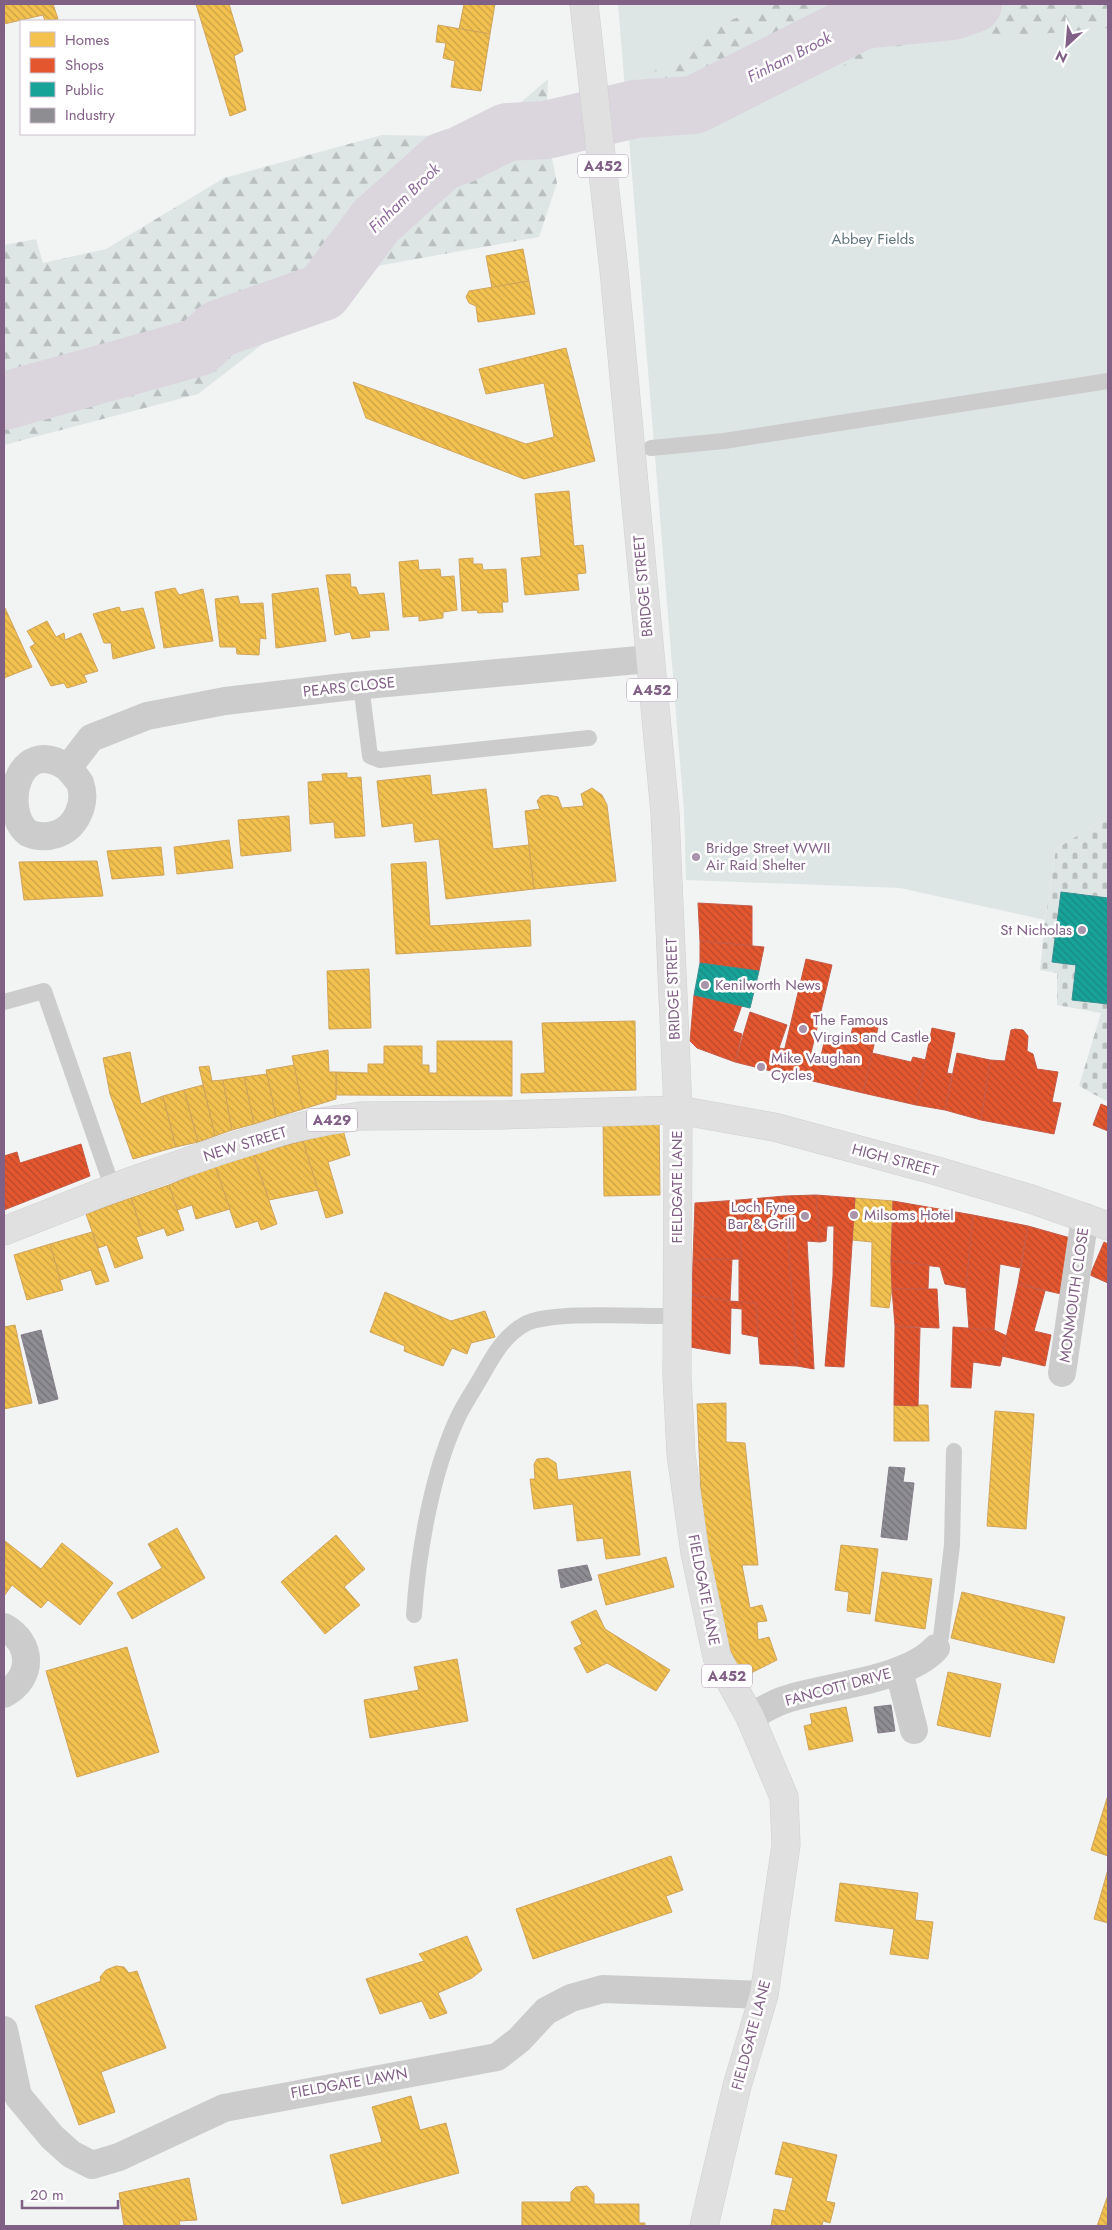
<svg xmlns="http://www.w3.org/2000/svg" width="1112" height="2230" font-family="Jost,sans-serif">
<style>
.green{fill:#dee6e5}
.forest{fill:url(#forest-firs)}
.cemetery{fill:url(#cemetery-stones)}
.homes{fill:url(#homes-back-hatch);stroke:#d0a45e}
.shops{fill:url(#shops-back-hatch);stroke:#c65a48}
.public{fill:url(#public-back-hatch);stroke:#378f92}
.industry{fill:url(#industry-back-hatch);stroke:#89808e}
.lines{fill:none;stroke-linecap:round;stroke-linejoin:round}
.river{stroke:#dbd5de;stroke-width:58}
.secondary-casing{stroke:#d1cfd2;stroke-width:29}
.primary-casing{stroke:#d1d0d1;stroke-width:29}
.lane{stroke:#cdcccd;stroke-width:16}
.street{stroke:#cdcccd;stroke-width:28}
.secondary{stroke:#e0e0e0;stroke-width:28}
.primary{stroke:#e0e0e0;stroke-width:28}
.poi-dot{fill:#a894ab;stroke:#fff;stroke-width:2}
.labels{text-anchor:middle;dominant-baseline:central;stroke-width:5;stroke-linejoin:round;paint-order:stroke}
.shield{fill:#fff;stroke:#a790aa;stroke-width:1}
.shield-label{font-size:14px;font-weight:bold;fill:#816085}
.park-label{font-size:15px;fill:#60747b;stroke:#fff}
.street-label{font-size:15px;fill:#816085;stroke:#fff}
.poi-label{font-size:15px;fill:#816085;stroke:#fff;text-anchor:start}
.water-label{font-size:16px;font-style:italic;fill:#8c6998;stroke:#fff}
</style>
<defs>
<pattern id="forest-firs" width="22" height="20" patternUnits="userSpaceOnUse" patternTransform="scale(1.25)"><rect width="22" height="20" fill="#dee6e5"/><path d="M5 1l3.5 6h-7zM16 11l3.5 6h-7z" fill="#b9bebf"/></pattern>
<pattern id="cemetery-stones" width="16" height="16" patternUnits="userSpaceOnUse" patternTransform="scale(1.25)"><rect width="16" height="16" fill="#dee6e5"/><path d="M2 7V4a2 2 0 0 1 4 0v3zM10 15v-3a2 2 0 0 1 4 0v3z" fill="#b9bebf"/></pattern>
<pattern id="homes-back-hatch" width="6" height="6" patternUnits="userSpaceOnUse" patternTransform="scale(1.25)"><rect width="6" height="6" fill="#f2c14e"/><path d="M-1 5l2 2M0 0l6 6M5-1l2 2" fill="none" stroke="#c9a046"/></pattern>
<pattern id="shops-back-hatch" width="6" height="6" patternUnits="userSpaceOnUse" patternTransform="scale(1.25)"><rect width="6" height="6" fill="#e4572e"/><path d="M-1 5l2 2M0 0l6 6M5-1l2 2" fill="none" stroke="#b5482c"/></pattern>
<pattern id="public-back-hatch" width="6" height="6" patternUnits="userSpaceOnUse" patternTransform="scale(1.25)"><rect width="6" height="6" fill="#17a398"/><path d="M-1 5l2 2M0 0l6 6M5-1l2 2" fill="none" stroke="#1a8882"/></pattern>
<pattern id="industry-back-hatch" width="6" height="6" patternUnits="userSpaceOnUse" patternTransform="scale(1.25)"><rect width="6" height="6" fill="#8d8d92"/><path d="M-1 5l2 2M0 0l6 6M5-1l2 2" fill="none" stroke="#747178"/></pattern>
</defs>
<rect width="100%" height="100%" fill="#f1f4f2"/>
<polygon class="green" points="618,4 1108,4 1108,817 1056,849 1045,920 900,888 686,880 684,811"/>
<g class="forest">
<polygon points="772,4 926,4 931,35 647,136 640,81 726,22"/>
<polygon points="972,4 1108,4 1108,28 971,40"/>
<polygon points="548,79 546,130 557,183 539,237 377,266 340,295 268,340 198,394 4,445 4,245 36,239 43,263 106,249 224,178 382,135 443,136 500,120"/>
</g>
<polygon class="cemetery" points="1108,817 1108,1102 1079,1086 1101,1013 1057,1005 1057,973 1040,970 1045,920 1056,849"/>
<g class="homes">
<polygon points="4,4 53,4 58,19 45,21 43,15 4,24"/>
<polygon points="196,4 229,4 243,51 234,56 246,110 230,116"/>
<polygon points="464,4 495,4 490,34 459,29"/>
<polygon points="438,25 490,34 481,91 451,87 455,61 443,58 446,43 436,42"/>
<polygon points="523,249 529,281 492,288 486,256"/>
<polygon points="529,281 535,314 478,322 476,306 469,303 466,297 469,291"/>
<polygon points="566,348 595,461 524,479 366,418 353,382 526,444 554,437 544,383 486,394 479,369"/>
<polygon points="569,491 574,546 583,545 586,573 577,574 579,590 525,595 521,558 541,556 535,494"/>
<polygon points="473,558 473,564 482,564 483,570 506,569 508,602 502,602 503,612 478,613 477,610 462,611 459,559"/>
<polygon points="418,560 419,570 440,569 441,577 454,576 457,610 443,612 443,618 419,621 419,616 403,617 399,562"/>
<polygon points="350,574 351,587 356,587 359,595 384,593 389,630 369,631 370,637 352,639 350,632 335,635 326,575"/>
<polygon points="175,588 179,595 203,589 213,641 164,648 155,592"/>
<polygon points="318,588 326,641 276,648 272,594"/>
<polygon points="238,596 240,604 263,603 266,639 260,638 259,655 237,654 236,647 220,647 215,599"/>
<polygon points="119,607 121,612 143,608 155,648 113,659 111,643 104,643 93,614"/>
<polygon points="5,608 32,667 4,678 4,609"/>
<polygon points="47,621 56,637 64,633 65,640 81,633 98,671 84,675 87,682 67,688 64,683 51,686 30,647 35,644 27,631"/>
<polygon points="347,773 347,778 361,777 365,836 335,838 334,822 310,824 308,782 323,781 322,774"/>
<polygon points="430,775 432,795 486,789 493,849 529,845 534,889 446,899 439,839 415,842 413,823 382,827 377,781"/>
<polygon points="592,788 602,795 607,805 616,881 534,889 525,811 540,809 537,801 541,796 548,795 558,797 562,808 584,806 581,794"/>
<polygon points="289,816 291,851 241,856 238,820"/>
<polygon points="229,840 233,868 177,874 174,847"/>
<polygon points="161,847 164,875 112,879 107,851"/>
<polygon points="97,861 103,896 24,900 19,862"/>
<polygon points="426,862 430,926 530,920 531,946 396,954 391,864"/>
<polygon points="369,969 371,1028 329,1029 327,971"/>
<polygon points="635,1021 636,1090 521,1093 521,1074 545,1073 542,1023"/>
<polygon points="437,1041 512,1041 512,1096 336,1095 336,1072 368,1073 368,1064 384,1064 384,1046 422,1046 422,1065 429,1065 429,1073 437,1073"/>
<polygon points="328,1050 329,1072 336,1072 336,1099 303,1109 292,1056"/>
<polygon points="130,1052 141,1104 163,1096 176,1147 133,1159 110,1094 103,1058"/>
<polygon points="294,1065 303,1109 276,1117 266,1070"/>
<polygon points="209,1066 212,1081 223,1080 232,1130 215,1136 199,1067"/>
<polygon points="267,1074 276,1117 254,1124 244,1077"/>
<polygon points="244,1077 254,1124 232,1130 223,1080"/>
<polygon points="203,1085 215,1136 198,1142 184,1090"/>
<polygon points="184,1090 198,1142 176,1147 163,1096"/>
<polygon points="603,1118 659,1118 660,1195 604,1196"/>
<polygon points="343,1130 350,1155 328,1162 343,1213 326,1218 303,1141"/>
<polygon points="303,1141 318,1190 269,1200 253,1154"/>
<polygon points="253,1154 277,1224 261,1230 258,1221 236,1228 215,1166"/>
<polygon points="215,1166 230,1209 196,1219 192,1205 177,1210 169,1185"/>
<polygon points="169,1185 184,1230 167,1236 164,1228 143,1235 131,1198"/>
<polygon points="131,1198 143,1235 136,1237 143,1258 115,1268 107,1245 98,1248 86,1214"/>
<polygon points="855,1198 893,1201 891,1261 892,1289 889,1308 871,1306 872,1242 852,1240"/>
<polygon points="92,1232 109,1281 96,1285 91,1270 60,1280 50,1244"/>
<polygon points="50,1244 63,1290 27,1300 14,1255"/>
<polygon points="385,1292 451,1321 485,1311 495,1337 471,1343 467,1354 452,1348 443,1366 404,1351 405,1346 370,1332"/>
<polygon points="15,1325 32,1403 4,1409 4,1327"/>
<polygon points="726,1403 726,1442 745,1443 758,1565 742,1565 750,1608 762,1605 767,1621 757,1622 758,1640 769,1637 777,1660 743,1677 737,1668 711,1597 702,1519 697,1404"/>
<polygon points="894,1405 928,1405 929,1441 894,1441"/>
<polygon points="995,1411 1034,1414 1026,1529 987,1526"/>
<polygon points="548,1458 556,1463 558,1480 630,1471 640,1555 606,1559 603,1538 577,1541 573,1504 534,1509 530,1479 535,1479 534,1464 537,1459"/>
<polygon points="177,1528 205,1578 132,1619 117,1593 162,1568 148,1544"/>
<polygon points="336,1535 365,1569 344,1587 360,1605 325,1634 281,1582"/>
<polygon points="5,1541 41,1569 62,1543 113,1583 80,1625 48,1600 41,1608 12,1585 4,1596"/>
<polygon points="841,1545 878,1549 870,1614 847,1611 849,1592 835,1590"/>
<polygon points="666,1557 674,1587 606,1605 598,1575"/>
<polygon points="882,1572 932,1579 925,1629 875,1621"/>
<polygon points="962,1592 1065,1617 1054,1663 951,1638"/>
<polygon points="596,1610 605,1629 670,1670 656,1691 607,1663 587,1673 574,1648 582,1644 571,1622"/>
<polygon points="127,1647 159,1752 77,1777 46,1671"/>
<polygon points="457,1659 468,1721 370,1738 364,1700 419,1690 414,1667"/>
<polygon points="948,1672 1001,1684 990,1737 937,1725"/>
<polygon points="846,1707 853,1741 809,1750 804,1726 812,1724 810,1714"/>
<polygon points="1108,1795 1108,1856 1091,1850"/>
<polygon points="671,1856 683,1890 666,1896 672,1912 533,1959 516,1909"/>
<polygon points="1108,1869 1108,1923 1094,1919"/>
<polygon points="840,1883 918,1893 915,1920 933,1922 928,1959 890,1954 894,1929 835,1921"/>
<polygon points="467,1936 482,1970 472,1978 438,1993 447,2013 430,2019 422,2001 380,2014 366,1979 424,1961 419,1954"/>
<polygon points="116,1966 124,1967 129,1973 137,1971 166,2048 101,2072 115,2112 79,2125 35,2006 101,1981 100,1977 106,1970"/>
<polygon points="411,2096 420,2130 446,2123 459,2173 342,2204 330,2155 382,2142 372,2107"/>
<polygon points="783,2142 837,2155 826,2201 835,2203 830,2223 823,2221 822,2226 771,2226 774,2209 785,2211 793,2178 775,2174"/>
<polygon points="189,2178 197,2220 179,2221 180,2226 124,2226 119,2193"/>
<polygon points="587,2186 594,2194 594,2204 639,2204 639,2223 645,2223 645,2226 522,2226 522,2202 571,2202 571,2192 576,2187"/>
<polygon points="1108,2195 1108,2226 1097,2226"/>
</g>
<g class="shops">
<polygon points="698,903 752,906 752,946 700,941"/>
<polygon points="700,941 764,947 759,971 700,963"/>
<polygon points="806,959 832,965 811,1053 821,1056 826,1034 850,1039 855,1018 879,1023 863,1093 779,1073"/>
<polygon points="694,995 742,1005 733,1031 742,1034 735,1062 697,1048 690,1041"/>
<polygon points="750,1012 787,1025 779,1048 785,1049 779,1073 735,1062"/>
<polygon points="932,1028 955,1033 947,1073 952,1074 945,1110 916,1105"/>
<polygon points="1015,1029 1023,1030 1028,1036 1027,1051 1033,1054 1037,1069 1058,1072 1052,1102 1061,1103 1054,1134 981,1120 990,1060 1005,1061 1011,1030"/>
<polygon points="872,1053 911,1062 913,1057 926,1060 916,1105 863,1093"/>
<polygon points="957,1053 990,1060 981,1120 945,1110"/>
<polygon points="1101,1104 1108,1107 1108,1131 1093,1125"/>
<polygon points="81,1144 90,1176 4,1210 4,1154 4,1156 17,1152 20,1163"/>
<polygon points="816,1195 820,1242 807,1241 814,1369 797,1366 785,1196"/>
<polygon points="816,1195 855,1198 844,1367 825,1366 833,1276 834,1226 827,1226 826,1241 820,1242"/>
<polygon points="785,1196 797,1366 760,1364 756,1303 739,1302 739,1200"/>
<polygon points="739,1200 741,1259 693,1260 695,1203"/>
<polygon points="893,1201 973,1215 966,1288 945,1284 940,1267 891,1261"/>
<polygon points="973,1215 1028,1226 1020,1268 1000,1264 994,1330 969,1329 966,1288"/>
<polygon points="1028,1226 1074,1239 1061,1294 1018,1284"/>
<polygon points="1104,1242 1108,1244 1108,1283 1090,1275"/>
<polygon points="732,1259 730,1301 692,1295 693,1260"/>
<polygon points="891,1261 929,1265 928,1289 892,1289"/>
<polygon points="1018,1284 1045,1291 1034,1331 1051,1335 1045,1366 1002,1356"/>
<polygon points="892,1289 937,1289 939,1328 895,1326"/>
<polygon points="692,1295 730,1301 756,1303 758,1337 742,1334 742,1309 731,1308 730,1354 690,1347"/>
<polygon points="895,1326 920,1328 918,1406 894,1405"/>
<polygon points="953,1327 994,1330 1007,1336 1000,1366 973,1362 971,1388 951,1387"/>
</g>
<g class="public">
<polygon points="1061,892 1108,898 1108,1004 1072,1000 1076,965 1052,962"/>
<polygon points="700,963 759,971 750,1008 694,995"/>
</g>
<g class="industry">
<polygon points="41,1330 58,1399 39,1404 21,1335"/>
<polygon points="889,1467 905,1468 903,1482 914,1483 907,1540 881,1537"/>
<polygon points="587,1565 592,1580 561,1588 558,1570"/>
<polygon points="891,1705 895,1731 878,1733 874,1707"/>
</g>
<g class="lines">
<polyline class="river" points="4,401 199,347 218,329 323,292 376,221 443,161 461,155 507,132 546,130 635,109 694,105 863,20 953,11 973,4"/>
<g class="secondary-casing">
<polyline id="secondary" points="678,1110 774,1127 937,1171 1031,1199 1108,1226"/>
</g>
<g class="primary-casing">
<g id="primary">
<polyline points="584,4 614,271 665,813 678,1110 677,1376 681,1454 695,1553 717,1657 750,1717 784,1797 786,1845 764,1995 737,2086 704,2226"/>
<polyline points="4,1231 126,1183 216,1152 289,1129 327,1121 361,1116 503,1115 678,1110"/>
</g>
</g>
<g class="lane">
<polyline points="651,448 724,441 1108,381"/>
<polyline points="361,685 370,756 380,760 589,738"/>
<polyline points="4,1002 44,991 113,1189"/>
<path d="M414 1615C418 1553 432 1471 459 1415 465 1403 473 1391 480 1379 492 1358 503 1336 525 1324 553 1310 642 1317 677 1316"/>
<polyline points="936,1648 941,1637 952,1545 954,1451"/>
</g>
<g class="street">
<path d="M68 768C17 733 0 811 28 833 37 837 48 837 57 834 77 827 87 802 80 783 77 778 72 773 68 768L91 738 147 716 225 701 344 687 649 659"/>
<polyline points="1062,1373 1085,1217"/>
<path d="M4 1627C33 1643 34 1678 4 1694"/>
<polyline points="899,1671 914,1730"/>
<path d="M750 1717C761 1711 772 1704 784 1700 827 1685 906 1681 936 1648"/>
<polyline points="4,2030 18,2096 52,2137 71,2154 92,2165 119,2157 224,2108 497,2057 519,2040 546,2011 571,1998 603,1989 764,1995"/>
</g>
<use href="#secondary" class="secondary"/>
<use href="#primary" class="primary"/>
</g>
<g class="poi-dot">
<circle cx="696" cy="857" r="5"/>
<circle cx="1082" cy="930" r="5"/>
<circle cx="705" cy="985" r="5"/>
<circle cx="803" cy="1029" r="5"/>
<circle cx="761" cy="1067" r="5"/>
<circle cx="854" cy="1215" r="5"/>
<circle cx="805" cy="1216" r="5"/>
</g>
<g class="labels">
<g class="shield">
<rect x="578" y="154.5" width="50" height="23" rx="4"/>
<rect x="627" y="678.5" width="50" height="23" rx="4"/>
<rect x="307" y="1108.5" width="50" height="23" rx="4"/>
<rect x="702" y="1664.5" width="50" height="23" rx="4"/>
</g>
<g class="shield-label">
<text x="603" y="166">A452</text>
<text x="652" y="690">A452</text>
<text x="332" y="1120">A429</text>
<text x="727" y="1676">A452</text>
</g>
<g class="park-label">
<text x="873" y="239">Abbey Fields</text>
</g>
<g class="street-label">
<text transform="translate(643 586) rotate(-95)">BRIDGE STREET</text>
<text transform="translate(349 687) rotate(-6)">PEARS CLOSE</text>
<text transform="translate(673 989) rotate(-92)">BRIDGE STREET</text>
<text transform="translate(245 1144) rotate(-17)">NEW STREET</text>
<text transform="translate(895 1160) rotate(15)">HIGH STREET</text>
<text transform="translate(677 1187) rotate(-90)">FIELDGATE LANE</text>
<text transform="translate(1074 1295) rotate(-82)">MONMOUTH CLOSE</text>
<text transform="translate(704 1590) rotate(79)">FIELDGATE LANE</text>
<text transform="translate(838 1687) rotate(-15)">FANCOTT DRIVE</text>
<text transform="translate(751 2035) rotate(-75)">FIELDGATE LANE</text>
<text transform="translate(349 2083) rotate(-10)">FIELDGATE LAWN</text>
</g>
<g class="poi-label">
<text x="706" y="848">Bridge Street WWII<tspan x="706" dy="17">Air Raid Shelter</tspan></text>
<text x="1072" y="930" text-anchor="end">St Nicholas</text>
<text x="715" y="985">Kenilworth News</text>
<text x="813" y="1020">The Famous<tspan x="813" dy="17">Virgins and Castle</tspan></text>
<text x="771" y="1058">Mike Vaughan<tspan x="771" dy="17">Cycles</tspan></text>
<text x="795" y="1207" text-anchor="end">Loch Fyne<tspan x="795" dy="17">Bar &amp; Grill</tspan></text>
<text x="864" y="1215">Milsoms Hotel</text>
</g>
<g class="water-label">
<text transform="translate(789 57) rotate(-27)">Finham Brook</text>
<text transform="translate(404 198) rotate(-44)">Finham Brook</text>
</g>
</g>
<rect width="1112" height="2230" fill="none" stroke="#816085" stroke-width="10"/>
<rect x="20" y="20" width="175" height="115" fill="#ffffff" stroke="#cdbfce"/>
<rect x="30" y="32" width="25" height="15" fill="#f2c14e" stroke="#cdbfce"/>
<text x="65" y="45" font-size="15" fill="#816085">Homes</text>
<rect x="30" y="58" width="25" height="15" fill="#e4572e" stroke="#cdbfce"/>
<text x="65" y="70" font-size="15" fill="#816085">Shops</text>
<rect x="30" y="82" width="25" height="15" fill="#17a398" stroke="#cdbfce"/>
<text x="65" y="95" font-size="15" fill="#816085">Public</text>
<rect x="30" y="108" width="25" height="15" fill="#8d8d92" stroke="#cdbfce"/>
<text x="65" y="120" font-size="15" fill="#816085">Industry</text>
<g transform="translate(1067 45) rotate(206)" stroke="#ffffff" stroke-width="4" paint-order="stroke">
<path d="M0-4L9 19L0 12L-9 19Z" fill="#816085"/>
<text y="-8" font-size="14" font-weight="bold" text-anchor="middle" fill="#816085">N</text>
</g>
<path d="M22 2200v8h96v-8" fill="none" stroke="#816085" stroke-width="2.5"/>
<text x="30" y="2200" font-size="15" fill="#816085" stroke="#ffffff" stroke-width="4" paint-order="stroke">20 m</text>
</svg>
